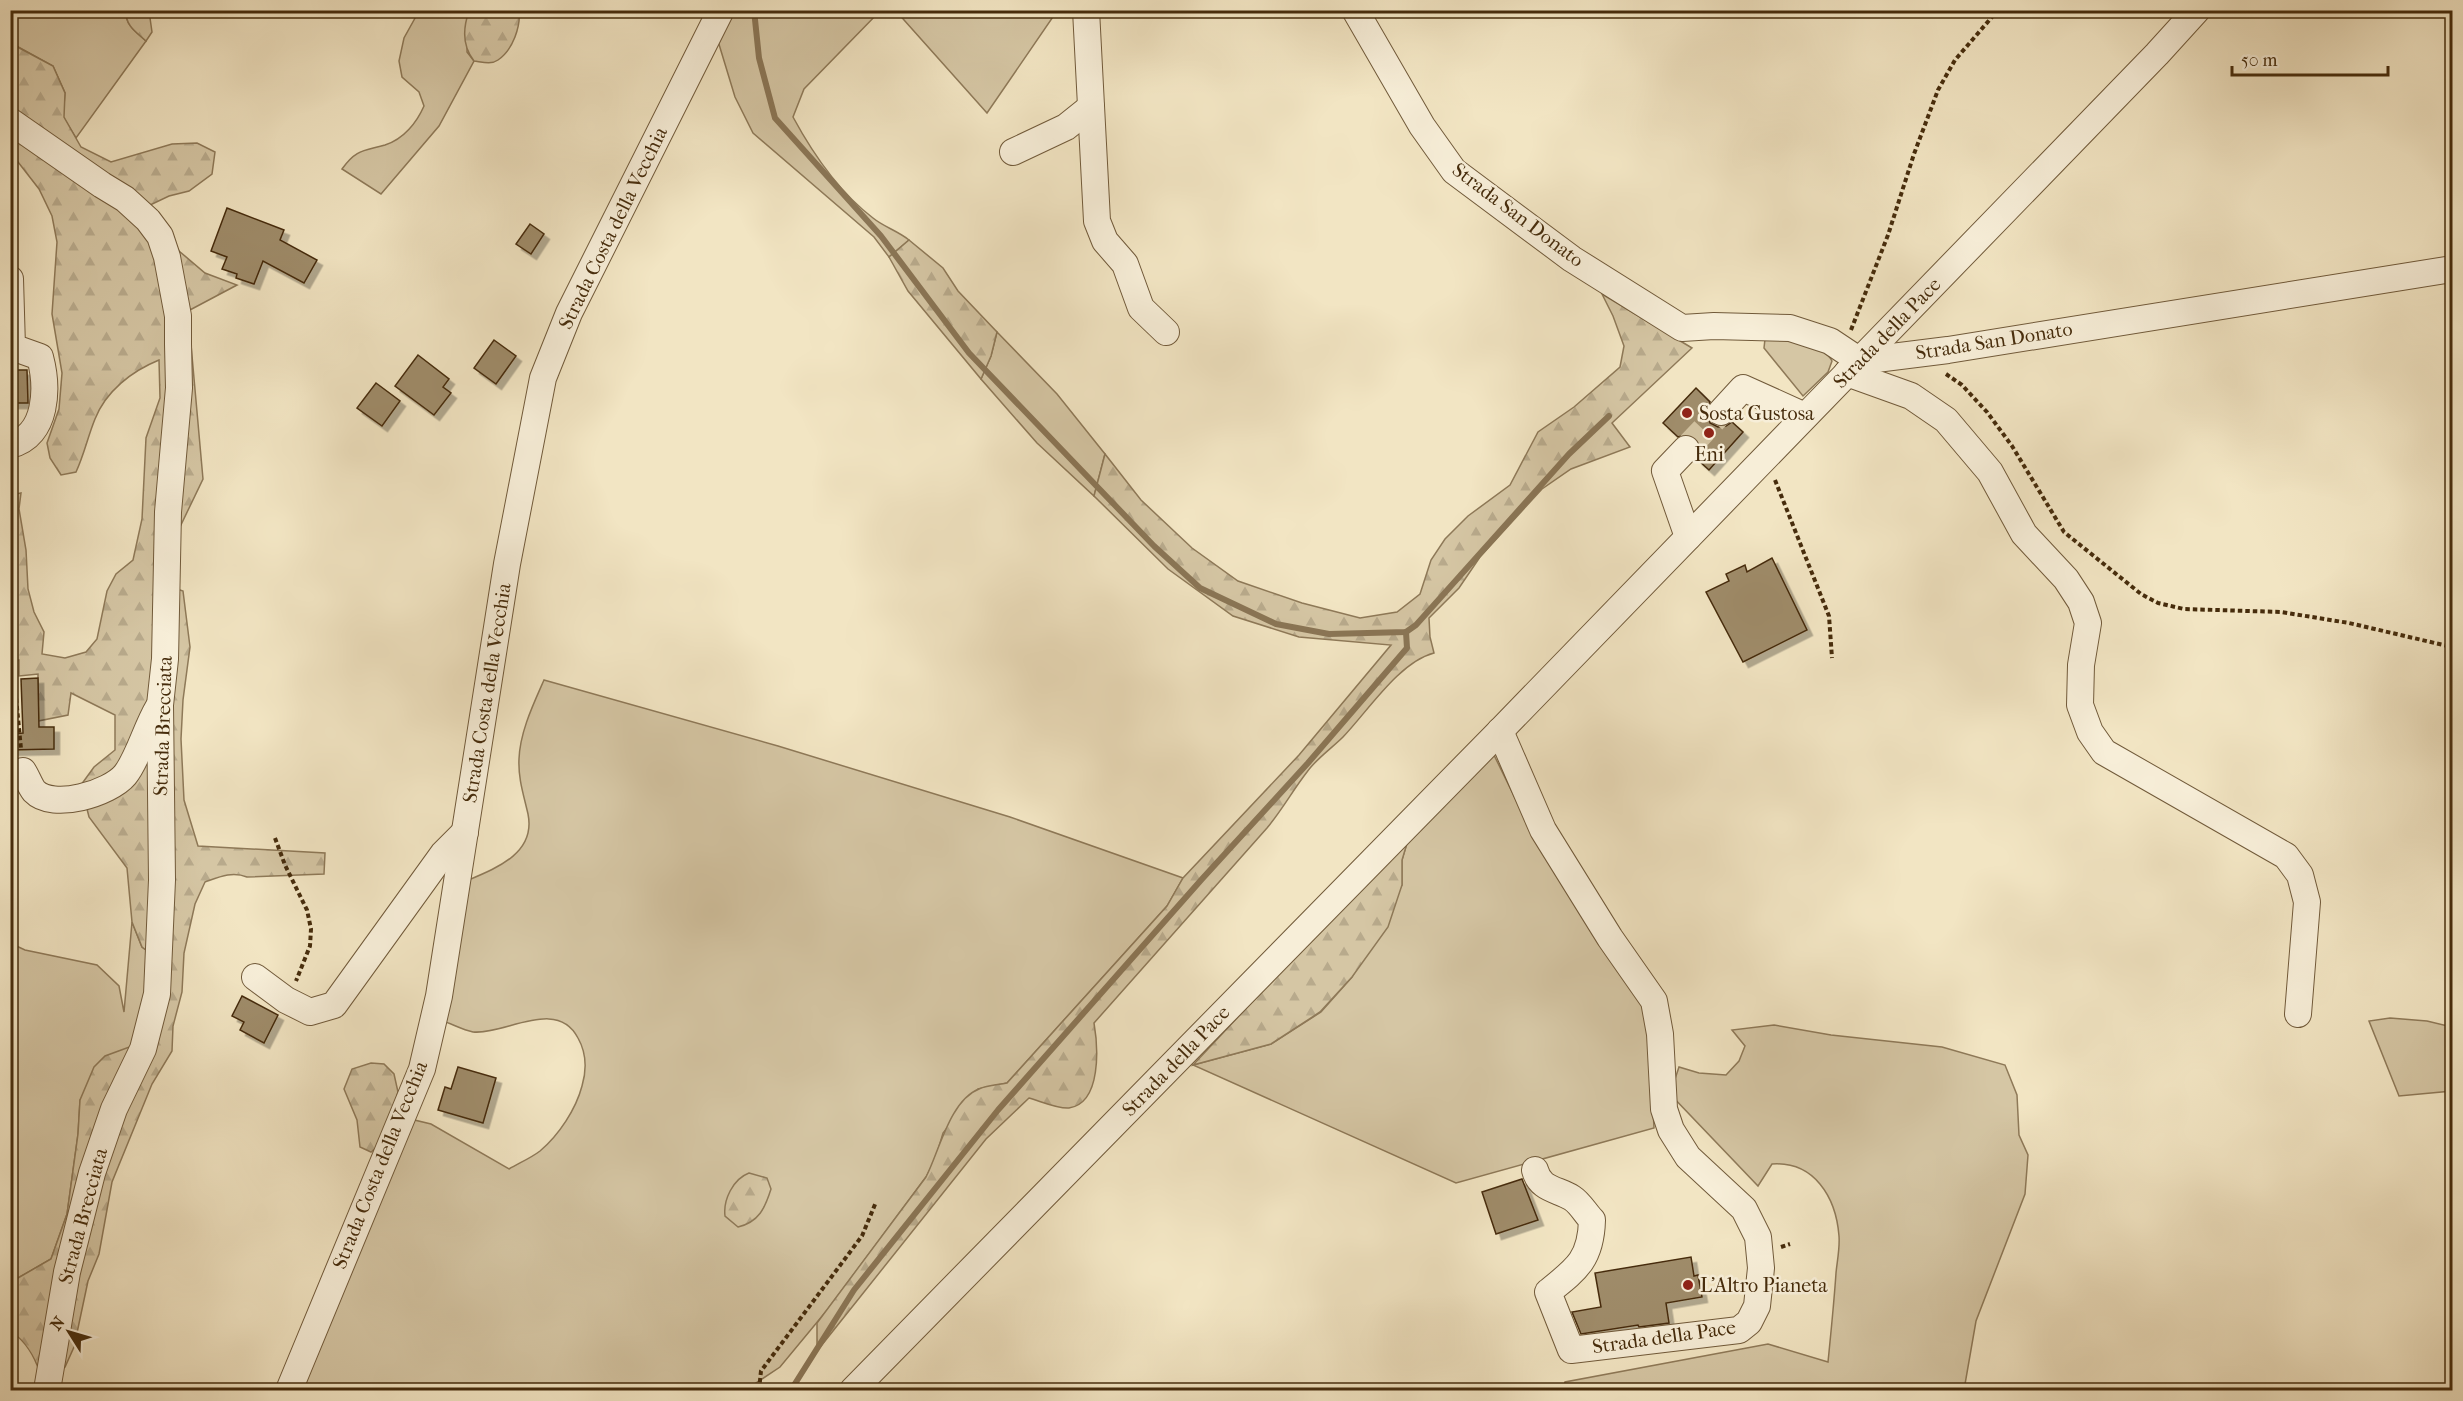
<svg xmlns="http://www.w3.org/2000/svg" width="2463" height="1401" font-family="'IM FELL French Canon',serif">
<style>
.grass{fill:#d5c6a4;stroke:#8e7958;stroke-width:1.5}
.forest{fill:url(#forest-firs);stroke:#8e7958;stroke-width:1.5}
.lines{fill:none;stroke-linecap:round;stroke-linejoin:round}
.stream{stroke:#8a7555;stroke-width:6}
.building{fill:#9f8c6b;stroke:#462c0c;stroke-width:1.5;filter:url(#shadow)}
.minor-tunnel{stroke:#d0c09e;stroke-width:26;stroke-dasharray:26 13;stroke-linecap:butt}
.minor-casing{stroke:#715a3a;stroke-width:28}
.path{stroke:#462c0c;stroke-width:4;stroke-dasharray:4.5 3;stroke-linecap:butt}
.minor{stroke:#f7eed8;stroke-width:26}
.poi-dot{fill:#8f2418;stroke:#f7eed8;stroke-width:2}
.labels{text-anchor:middle;dominant-baseline:central;stroke-width:5;stroke-linejoin:round;paint-order:stroke}
.street-label{font-size:20px;fill:#462c0c;stroke:#f7eed8}
.poi-label{font-size:20px;fill:#462c0c;stroke:#f7eed8;text-anchor:start}
</style>
<defs>
<pattern id="forest-firs" width="22" height="20" patternUnits="userSpaceOnUse" patternTransform="scale(1.5)"><rect width="22" height="20" fill="#d5c6a4"/><path d="M5 1l3.5 6h-7zM16 11l3.5 6h-7z" fill="#b8aa8c"/></pattern>
<filter id="shadow"><feDropShadow dx="5.5" dy="5.5" stdDeviation="0" flood-color="#0004"/></filter>
</defs>
<rect width="100%" height="100%" fill="#f2e5c3"/>
<filter id="stains"><feTurbulence type="fractalNoise" baseFrequency=".00333" numOctaves="4"/><feColorMatrix values="0 0 0 0 .2 0 0 0 0 .09 0 0 0 0 .02 0 0 0 .5 -.17"/></filter>
<radialGradient id="worn" r=".72"><stop offset=".6" stop-color="#630" stop-opacity="0"/><stop offset="1" stop-color="#630" stop-opacity=".3"/></radialGradient>
<g class="grass">
<path d="M11 10 126 11C125 25 136 32 146 41L76 138 63 117 65 93 53 66 11 43Z"/>
<path d="M419 11H469L467 52 474 61 439 126 381 194 342 169C356 149 364 151 385 145 404 139 417 122 424 106L419 92 402 77 399 61 404 38Z"/>
<path d="M733 11H880L804 89 793 117C813 154 839 192 873 218 884 227 898 231 909 240L889 257 874 237 753 133 735 97 718 41Z"/>
<polygon points="896,11 1057,11 987,113"/>
<polygon points="997,332 1057,394 1105,454 1094,496 1037,443 981,379 991,356"/>
<path d="M1765 339C1783 339 1823 343 1832 361L1828 372 1803 396 1764 348Z"/>
<path d="M544 680 778 746 1010 817 1183 878 1167 906 1007 1083 978 1089 943 1133 935 1160 926 1177 828 1309 780 1367 753 1385 752 1390H299L410 1119 431 1124 509 1169C519 1163 531 1158 540 1151 559 1135 576 1109 582 1086 587 1069 587 1054 578 1038 557 997 505 1035 473 1032 463 1030 452 1024 443 1021L466 881C497 868 536 853 528 814 524 796 518 779 519 759 520 732 533 705 544 680Z"/>
<polygon points="1492,751 1540,849 1645,1010 1650,1049 1654,1128 1456,1183 1193,1065 1271,1044 1321,1012 1352,977 1402,885 1402,860 1410,833"/>
<polygon points="132,922 142,947 154,956 135,1045 80,1100 78,1134 67,1214 51,1259 11,1282 10,943 25,950 97,965 119,986 124,1012"/>
<polygon points="2390,1018 2427,1021 2452,1027 2452,1091 2399,1096 2369,1021"/>
<path d="M1774 1025 1831 1035 1942 1047 2005 1065 2017 1095 2019 1135 2028 1155 2025 1194 1976 1321 1964 1390H1563L1565 1382 1768 1344 1828 1362C1831 1332 1834 1303 1836 1273 1837 1262 1840 1248 1839 1236 1836 1197 1814 1161 1772 1164L1758 1186 1670 1094 1679 1067 1699 1073 1726 1075 1739 1061 1745 1046 1732 1030Z"/>
</g>
<g class="forest">
<path d="M519 10C521 26 513 50 498 60 491 65 482 62 474 61 462 46 463 28 469 11Z"/>
<path d="M126 11H149L152 32 146 41C136 32 125 25 126 11Z"/>
<path d="M10 43 53 66 65 93 64 117 81 147 111 162 172 144 197 143 215 152 212 174 189 191 169 196 150 205 179 251 205 273 237 285 188 311 203 479 179 529 163 584 183 591 190 647 183 700 181 739 184 800 198 846 325 853 324 874 247 877C232 871 219 877 205 882L195 904 184 953 182 992 173 1026 172 1051 152 1084 112 1182 99 1254 88 1281 74 1347 65 1367 40 1373C34 1355 26 1342 11 1331V1282L51 1259 67 1214 78 1134 80 1100 94 1067 105 1056 135 1045 154 956 142 947 132 922 127 868 89 817 81 785 94 767 115 750V715L71 693 68 715 38 721V674L19 676V660H11V495L21 493 19 509 26 550 28 589 34 612 44 632 42 654 65 658 86 652 97 639 107 591 116 574 133 560 142 519 146 438 160 398 159 360C132 371 106 391 95 419 88 436 84 455 76 472L61 475 50 458 47 443 59 409 62 373 52 314 57 242 52 216 39 189 11 153Z"/>
<polygon points="909,240 943,268 958,291 997,332 991,356 981,379 908,291 889,257"/>
<path d="M1602 294 1692 348 1612 423 1630 447 1571 469 1542 489 1480 557 1459 588 1429 618 1430 637 1434 653C1399 662 1368 711 1343 737 1332 748 1316 759 1307 772 1293 790 1282 810 1267 828L1094 1023C1098 1046 1102 1103 1069 1108 1058 1109 1040 1101 1029 1098L986 1139 817 1351V1323L926 1177C939 1152 950 1100 979 1089 988 1085 998 1085 1007 1083L1167 906 1183 878 1299 755 1391 645 1299 637 1233 616 1168 569 1094 496 1105 454 1141 500 1192 548 1238 581 1302 603 1360 618 1397 612 1420 594 1431 560 1445 539 1468 516 1510 485 1538 432 1574 407 1620 367 1624 346 1613 316Z"/>
<polygon points="1410,833 1402,860 1402,885 1388,927 1352,977 1320,1012 1271,1044 1193,1065"/>
<polygon points="371,1063 384,1064 394,1074 398,1092 385,1140 371,1152 360,1147 357,1120 344,1089 352,1069"/>
<path d="M749 1173 767 1178 771 1189C765 1208 759 1222 738 1227L725 1216C723 1200 733 1179 749 1173Z"/>
</g>
<g class="lines">
<g class="stream">
<polyline points="754,10 759,58 775,118 881,236 969,353 1154,546 1200,588 1276,624 1329,634 1406,632 1416,625 1569,454 1609,416"/>
<polyline points="791,1390 854,1290 998,1110 1202,879 1308,763 1407,648 1406,632"/>
</g>
</g>
<g class="building">
<polygon points="227,208 284,230 280,240 317,260 304,283 263,261 254,284 236,278 237,274 222,269 227,257 211,251"/>
<polygon points="530,224 544,234 531,254 516,244"/>
<polygon points="494,340 516,356 496,384 474,368"/>
<polygon points="418,355 449,379 443,387 451,393 434,415 395,386"/>
<polygon points="10,370 27,370 28,403 10,403"/>
<polygon points="376,383 400,401 382,426 357,408"/>
<polygon points="1696,388 1710,402 1706,409 1710,423 1718,427 1726,426 1732,422 1743,432 1709,470 1697,459 1701,452 1697,439 1689,434 1678,437 1663,423"/>
<polygon points="1772,558 1807,630 1743,662 1706,592 1729,581 1726,574 1745,565 1747,572"/>
<polygon points="38,678 39,727 54,727 54,749 10,750 10,734 23,733 21,679"/>
<polygon points="242,996 278,1015 264,1043 240,1030 244,1022 232,1016"/>
<polygon points="458,1067 496,1078 483,1123 438,1110 445,1087 451,1089"/>
<polygon points="1522,1179 1538,1220 1496,1234 1482,1192"/>
<polygon points="1691,1257 1694,1276 1698,1275 1702,1297 1666,1303 1669,1323 1639,1327 1638,1325 1581,1334 1572,1312 1601,1307 1595,1273"/>
</g>
<g class="lines">
<polyline class="minor-tunnel" points="1686,449 1721,412"/>
<g class="minor-casing">
<g id="minor">
<polyline points="1086,10 1097,221 1105,241 1125,264 1141,308 1166,332"/>
<polyline points="1355,10 1422,126 1454,171 1572,259 1682,328 1714,326 1790,328 1830,341 1860,361 1948,350 2452,269"/>
<polyline points="10,121 102,185 125,199 148,220 160,236 167,257 178,316 178,344 179,388 168,512 165,659 160,705 162,880 157,994 143,1049 114,1109 92,1173 67,1272 47,1390"/>
<polyline points="1013,152 1066,127 1091,107"/>
<path d="M10 279 12 347 40 357C48 387 48 436 10 445"/>
<polyline points="1847,373 1911,396 1946,420 1990,472 2024,534 2066,579 2081,602 2088,623 2081,665 2080,705 2090,732 2104,752 2286,856 2300,875 2307,902 2298,1014"/>
<polyline points="1721,412 1743,388 1805,416"/>
<polyline points="1686,449 1665,471 1688,537"/>
<path d="M1500 731 1543 830 1610 938 1654 1001 1660 1034 1664 1109 1671 1130 1688 1157 1744 1209 1758 1237 1761 1268 1757 1306 1749 1322 1739 1330 1571 1350 1548 1292C1577 1269 1591 1259 1592 1220 1586 1214 1580 1203 1572 1198 1558 1189 1540 1190 1535 1170"/>
<path d="M23 771C27 777 30 786 34 791 53 811 110 793 125 775 138 759 146 728 158 708"/>
<polyline points="255,977 286,1000 310,1012 334,1005 443,854 465,832"/>
<polyline points="289,1390 422,1069 439,996 507,564 543,378 569,313 721,10"/>
<polyline points="853,1390 1500,731 2157,54 2197,10"/>
</g>
</g>
<g class="path">
<polyline points="1851,330 1888,235 1914,154 1938,90 1955,60 1998,10"/>
<polyline points="1946,374 1962,385 1987,412 2012,446 2064,532 2141,594 2158,603 2184,609 2281,612 2349,623 2452,647"/>
<polyline points="14,466 14,677 21,749"/>
<polyline points="1775,480 1829,616 1832,658"/>
<polyline points="275,838 285,865 307,910 311,929 310,946 296,981"/>
<polyline points="1781,1247 1790,1244"/>
<polyline points="759,1390 761,1371 862,1236 876,1202"/>
</g>
<use href="#minor" class="minor"/>
</g>
<g class="poi-dot">
<circle cx="1687" cy="413" r="6"/>
<circle cx="1709" cy="433" r="6"/>
<circle cx="1688" cy="1285" r="6"/>
</g>
<g class="labels">
<g class="street-label">
<text transform="translate(1518 215) rotate(37)">Strada San Donato</text>
<text transform="translate(613 228) rotate(-64)">Strada Costa della Vecchia</text>
<text transform="translate(1887 333) rotate(-46)">Strada della Pace</text>
<text transform="translate(1994 341) rotate(-9)">Strada San Donato</text>
<text transform="translate(487 693) rotate(-81)">Strada Costa della Vecchia</text>
<text transform="translate(163 726) rotate(-88)">Strada Brecciata</text>
<text transform="translate(1176 1061) rotate(-46)">Strada della Pace</text>
<text transform="translate(380 1165) rotate(-68)">Strada Costa della Vecchia</text>
<text transform="translate(83 1216) rotate(-75)">Strada Brecciata</text>
<text transform="translate(1664 1337) rotate(-8)">Strada della Pace</text>
</g>
<g class="poi-label">
<text x="1699" y="413">Sosta Gustosa</text>
<text x="1709" y="454" text-anchor="middle">Eni</text>
<text x="1700" y="1285">L'Altro Pianeta</text>
</g>
</g>
<rect width="2463" height="1401" fill="none" stroke="#f2e5c3" stroke-width="36"/>
<rect x="12" y="12" width="2439" height="1377" fill="none" stroke="#462c0c" stroke-width="3"/>
<rect x="18" y="18" width="2427" height="1365" fill="none" stroke="#462c0c" stroke-width="1.5"/>
<g transform="translate(69 1332) rotate(307)" stroke="#f7eed8" stroke-width="4.5" paint-order="stroke">
<path d="M0-4.5L10 22L0 15L-10 22Z" fill="#462c0c"/>
<text y="-9" font-size="16" font-weight="bold" text-anchor="middle" fill="#462c0c">N</text>
</g>
<path d="M2232 66v9h156v-9" fill="none" stroke="#462c0c" stroke-width="3"/>
<text x="2241" y="66" font-size="18" fill="#462c0c" stroke="#f7eed8" stroke-width="4.5" paint-order="stroke">50 m</text>
<rect width="100%" height="100%" filter="url(#stains)"/>
<rect width="100%" height="100%" fill="url(#worn)"/>
</svg>
